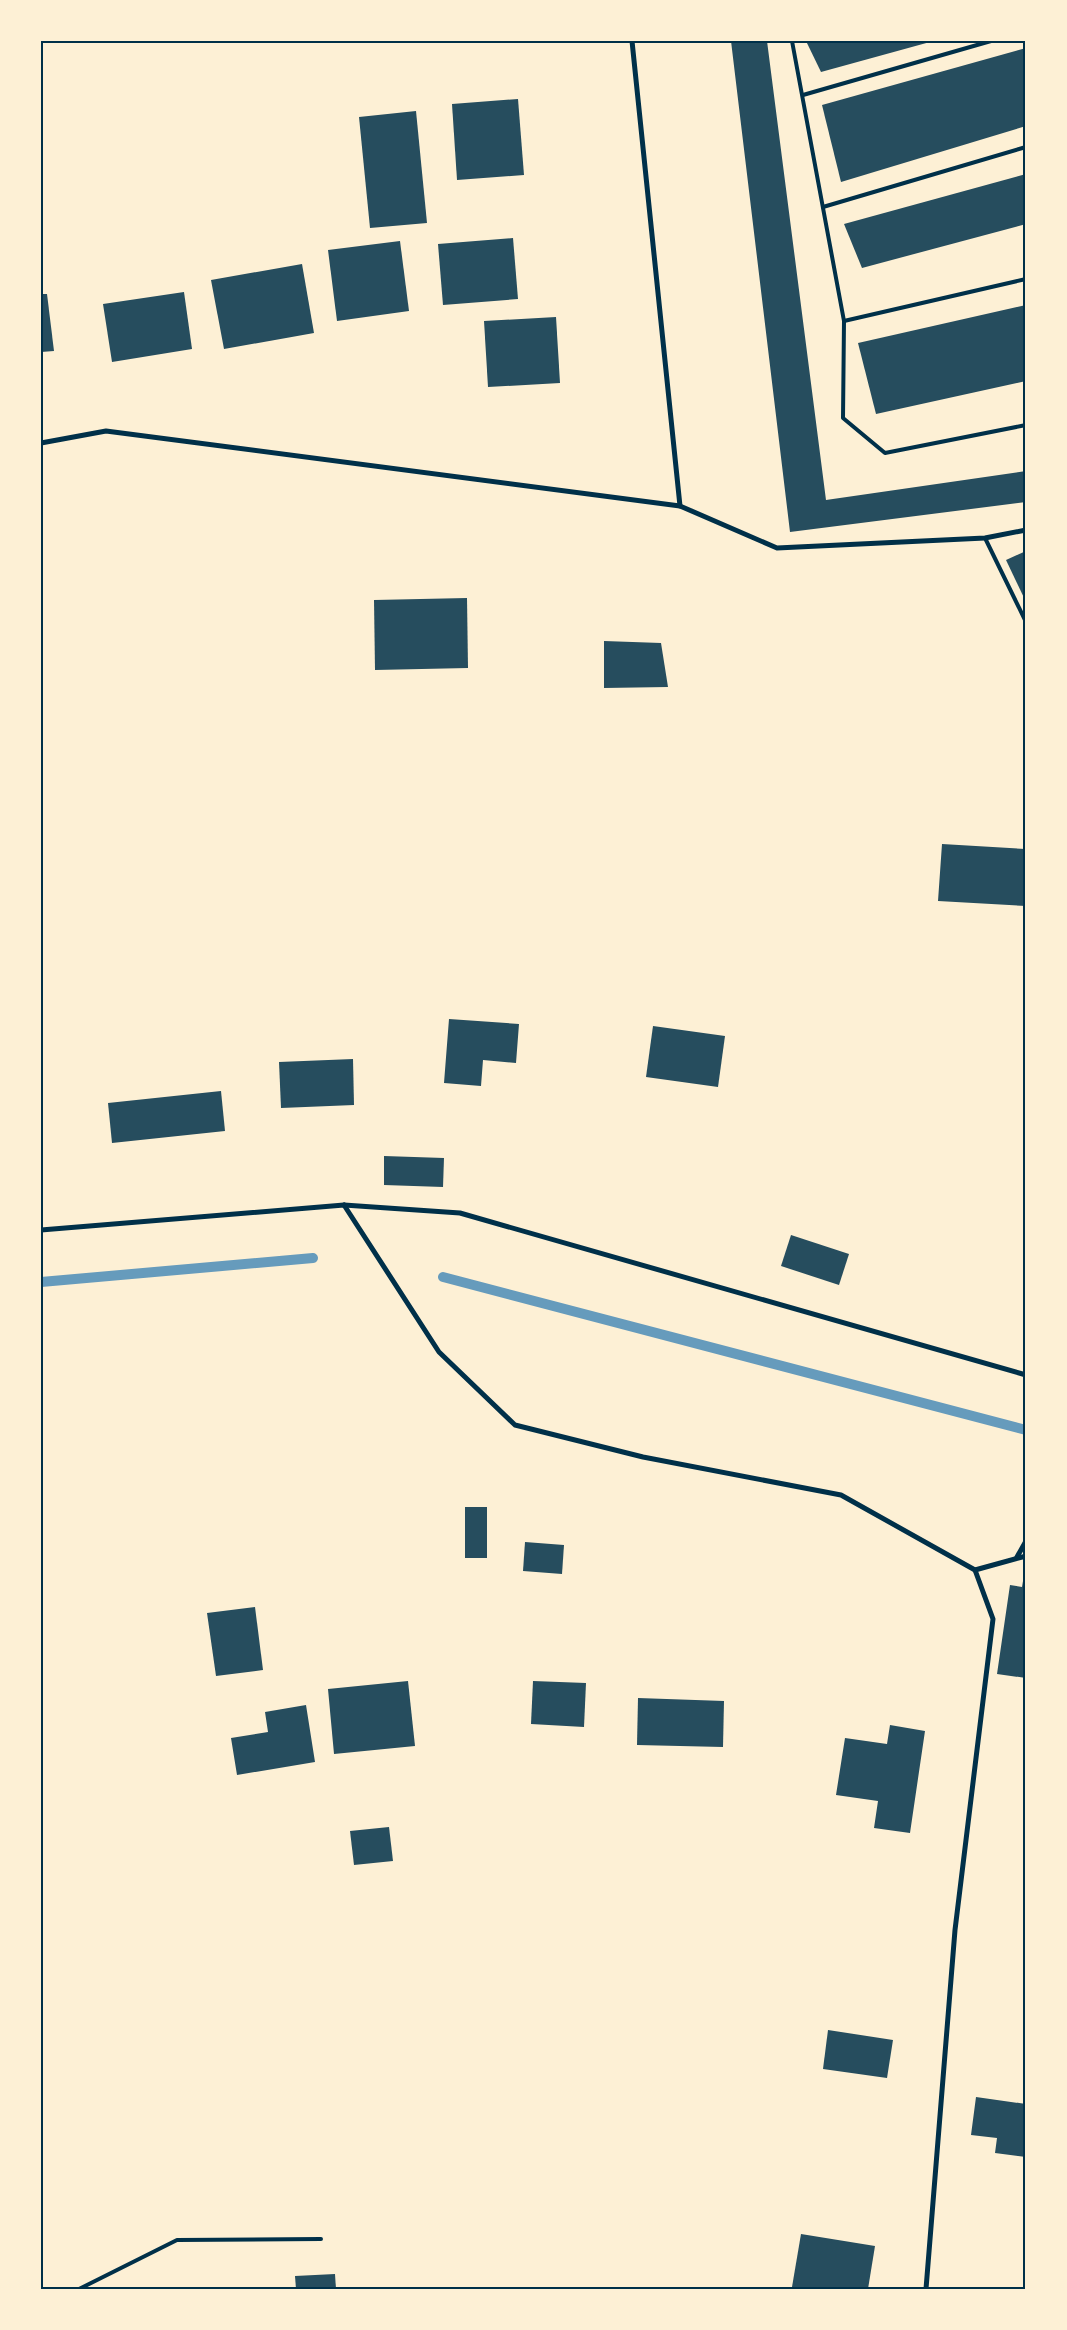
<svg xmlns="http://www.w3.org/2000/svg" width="1067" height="2330" font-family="'Golos Text',sans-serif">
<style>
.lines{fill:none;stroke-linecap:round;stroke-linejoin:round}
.stream{stroke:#669bbc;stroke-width:10}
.building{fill:#264d5e}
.service{stroke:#003049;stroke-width:4}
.minor{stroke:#003049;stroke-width:5}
.neatline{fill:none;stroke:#003049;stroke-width:2}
</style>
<rect width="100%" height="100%" fill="#fdf0d5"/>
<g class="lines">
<g class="stream">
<polyline points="443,1277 1026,1430"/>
<polyline points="41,1282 313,1258"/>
</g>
</g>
<g class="building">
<polygon points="731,41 767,41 826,500 1026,471 1026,502 790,532"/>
<polygon points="806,41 929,41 930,42 821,72"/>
<polygon points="1026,48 1026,126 841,182 822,105"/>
<polygon points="518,99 524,175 457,180 452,104"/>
<polygon points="416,111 427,223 370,228 359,117"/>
<polygon points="1026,174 1026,224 862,268 844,224"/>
<polygon points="513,238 518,299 443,305 438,244"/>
<polygon points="400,241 409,311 337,321 328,250"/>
<polygon points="302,264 314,333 224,349 211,280"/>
<polygon points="184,292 192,349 112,362 103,304"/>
<polygon points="41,294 47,294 54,351 41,352"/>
<polygon points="1026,305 1026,381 876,414 858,343"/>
<polygon points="556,317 560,383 488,387 484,321"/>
<polygon points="1026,551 1026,602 1006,560"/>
<polygon points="467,598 468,668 375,670 374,600"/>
<polygon points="604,641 661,643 668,687 604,688"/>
<polygon points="942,844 1025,849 1023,875 1026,875 1026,906 938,901"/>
<polygon points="449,1019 519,1024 516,1063 483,1060 481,1086 444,1083"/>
<polygon points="653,1026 725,1036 718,1087 646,1077"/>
<polygon points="353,1059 354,1105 281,1108 279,1062"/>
<polygon points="221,1091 225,1131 112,1143 108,1103"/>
<polygon points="384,1156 444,1158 443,1187 384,1185"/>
<polygon points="791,1235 849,1254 839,1285 781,1266"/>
<rect x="465" y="1507" width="22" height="51"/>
<polygon points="525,1542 564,1545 562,1574 523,1571"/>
<polygon points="1025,1569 1026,1569 1026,1678 997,1674 1010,1585 1022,1587"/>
<polygon points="255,1607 263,1670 216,1676 207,1613"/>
<polygon points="408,1681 415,1746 334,1754 328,1689"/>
<polygon points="533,1681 586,1683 584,1727 531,1724"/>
<polygon points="638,1698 724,1701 723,1747 637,1745"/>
<polygon points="306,1705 315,1762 237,1775 231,1738 268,1732 265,1712"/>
<polygon points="890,1725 925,1731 910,1833 874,1828 878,1801 836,1795 845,1738 887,1744"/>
<polygon points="389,1827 393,1861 354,1865 350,1831"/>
<polygon points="828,2030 893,2040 887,2078 823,2069"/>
<polygon points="976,2097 1026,2104 1026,2157 995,2153 997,2138 971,2135"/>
<polygon points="801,2234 875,2246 868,2289 792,2287"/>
<polygon points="335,2274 336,2289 296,2289 295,2276"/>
</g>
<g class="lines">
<g class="service">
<polyline points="792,41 844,321 843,418 885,453 1026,425"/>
<polyline points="803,95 991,41"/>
<polyline points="823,207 1026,147"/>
<polyline points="844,321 1026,279"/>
<polyline points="985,538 1026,622"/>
<polyline points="79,2289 177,2240 321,2239"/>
</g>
<g class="minor">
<polyline points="632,41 680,506"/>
<polyline points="41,443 106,431 680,506 777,548 985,538 1026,530"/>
<polyline points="344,1205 439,1352 515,1425 643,1457 841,1495 975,1570 993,1619 955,1930 926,2289"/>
<polyline points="41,1230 344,1205 460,1213 1026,1375"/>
<polyline points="1017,1557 1026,1541"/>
<polyline points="975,1570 1026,1556"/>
</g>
</g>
<rect width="1067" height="2330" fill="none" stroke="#fdf0d5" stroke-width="85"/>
<rect x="42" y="42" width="982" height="2246" class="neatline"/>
</svg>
